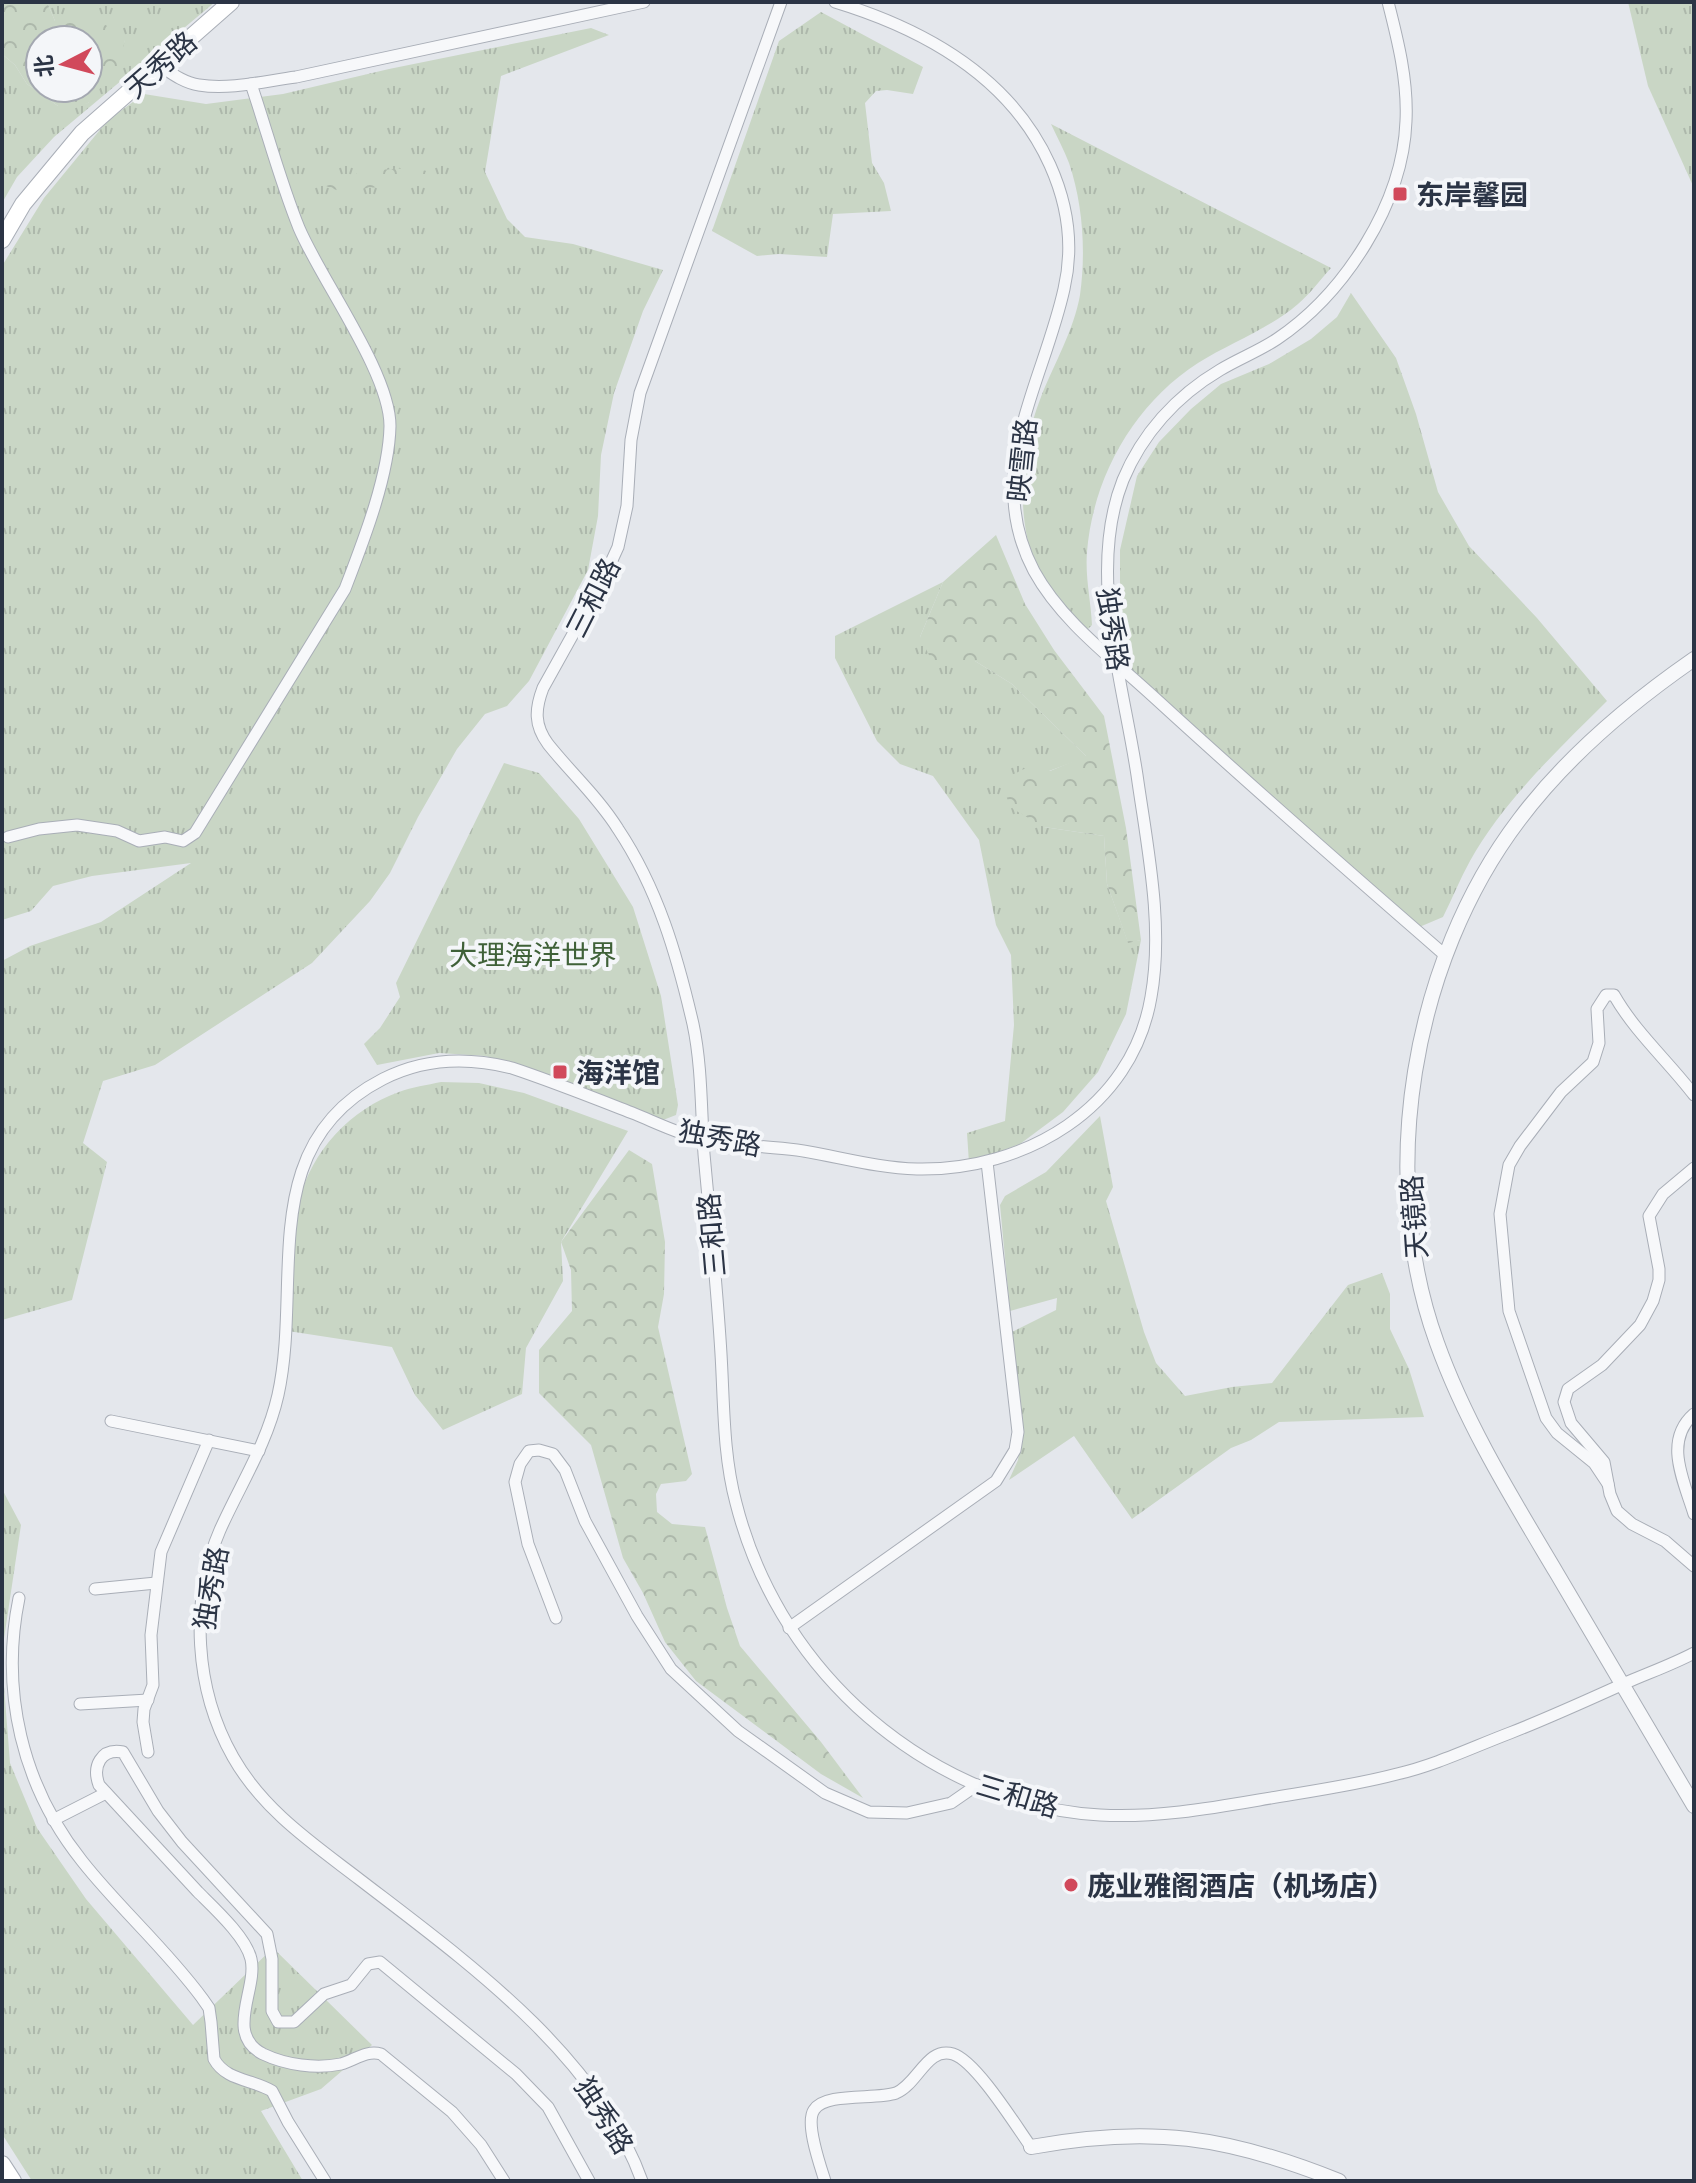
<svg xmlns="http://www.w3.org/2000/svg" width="1696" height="2183" font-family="Commissioner,'Noto Sans SC',sans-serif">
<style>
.grass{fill:url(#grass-tufts)}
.forest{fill:url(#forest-crowns);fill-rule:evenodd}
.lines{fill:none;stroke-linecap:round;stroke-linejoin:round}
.minor-casing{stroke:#a9aeb7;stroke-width:13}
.tertiary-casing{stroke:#a9aeb7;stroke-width:16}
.secondary-casing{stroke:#a9aeb7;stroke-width:18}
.minor{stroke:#f7f8fa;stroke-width:11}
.tertiary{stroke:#f7f8fa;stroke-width:14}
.secondary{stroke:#fff;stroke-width:16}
.poi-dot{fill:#d1495b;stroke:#f4f6f9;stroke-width:3}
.labels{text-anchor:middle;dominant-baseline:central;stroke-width:8;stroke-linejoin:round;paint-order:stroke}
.street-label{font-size:28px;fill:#2b3445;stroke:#f4f6f9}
.poi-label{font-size:28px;font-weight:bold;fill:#2b3445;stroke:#f4f6f9;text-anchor:start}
.park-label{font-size:28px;fill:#3f6138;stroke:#f4f6f9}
</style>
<defs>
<pattern id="grass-tufts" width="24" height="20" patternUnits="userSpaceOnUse" patternTransform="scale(2)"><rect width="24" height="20" fill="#c9d6c5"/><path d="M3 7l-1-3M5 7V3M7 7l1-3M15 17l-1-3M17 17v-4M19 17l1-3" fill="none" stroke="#adb8ab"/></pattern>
<pattern id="forest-crowns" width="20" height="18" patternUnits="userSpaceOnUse" patternTransform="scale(2)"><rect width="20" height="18" fill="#c9d6c5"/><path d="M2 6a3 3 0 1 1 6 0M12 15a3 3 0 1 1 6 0" fill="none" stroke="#adb8ab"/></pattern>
</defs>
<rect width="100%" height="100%" fill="#e4e7ec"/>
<g class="grass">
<polygon points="47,2 215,2 54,137 17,177 2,203 2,54 15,65 27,84 58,106 88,103 125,41 55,21"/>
<polygon points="1628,2 1694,2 1694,188 1648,86"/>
<polygon points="821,12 923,67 913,94 887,90 876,91 865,103 872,163 884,183 891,211 833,214 827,257 779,254 757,256 712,231 779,41"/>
<polygon points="591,28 609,35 501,76 485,172 507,219 525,237 573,244 663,270 643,311 614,393 601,455 598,516 588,570 529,681 507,706 485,714 457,749 418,817 390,873 370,901 312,963 155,1065 103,1081 83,1143 107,1162 72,1300 2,1320 2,961 30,946 101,922 191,863 92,876 53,886 31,911 2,920 2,266 44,198 108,120 144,94 206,104 283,94 389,69"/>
<path d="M1051 124 1331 268C1320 280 1310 294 1298 304 1269 329 1230 343 1198 363 1134 404 1093 477 1087 552 1085 578 1091 601 1092 625L1087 630C1077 621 1063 612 1055 601 1013 546 1016 459 1041 397 1054 364 1074 330 1080 295 1086 252 1083 204 1069 163 1064 150 1057 137 1051 124Z"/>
<path d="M1351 293 1396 358 1416 414 1438 492 1469 546 1537 618 1607 701C1558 750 1504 800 1470 861 1460 879 1452 899 1443 917L1417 928 1148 696 1129 666 1120 616V550L1137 476 1159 442 1191 409 1221 384 1269 364 1311 339 1337 317Z"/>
<polygon points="943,582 920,637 975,661 1012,684 1087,757 1049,771 1044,827 1104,836 1107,884 1128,942 1141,940 1126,1014 1098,1072 1063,1112 1020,1144 969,1163 967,1133 1005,1121 1014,1025 1011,955 996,925 979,840 933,776 900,764 877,741 835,658 835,636"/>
<polygon points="504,763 539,773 579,819 633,907 661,996 678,1105 676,1115 663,1120 486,1056 439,1053 377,1065 364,1044 380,1028 400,997 396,983"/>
<path d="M441 1082 479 1083 524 1093 628 1131 561 1242 563 1281 526 1348 522 1394 443 1430 415 1395 392 1347 288 1331C291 1289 290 1243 299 1202 311 1151 351 1109 399 1092 412 1087 427 1085 441 1082Z"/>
<polygon points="1100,1116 1113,1187 1106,1201 1144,1332 1156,1363 1185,1396 1232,1387 1272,1383 1348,1285 1382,1273 1390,1294 1390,1329 1409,1369 1424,1417 1279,1422 1251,1440 1231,1448 1132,1519 1074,1436 1009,1480 1018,1460 1020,1444 1012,1332 1056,1310 1057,1298 1010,1311 1000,1205 1005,1196 1046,1172"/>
<polygon points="2,1489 21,1525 2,1652"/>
<polygon points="2,1660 10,1763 37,1828 86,1899 193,2025 273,1948 372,2045 321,2089 261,2111 303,2181 32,2181 2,2134"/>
</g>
<g class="forest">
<path d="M2 2H47L55 21 83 12 121 34 125 41 116 69 88 103 68 110 58 106 27 84 15 65 2 54ZM40 40H88V88H40Z"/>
<path d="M415 168 434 173 428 182 339 191 326 186C353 170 384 169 415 168Z"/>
<polygon points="996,535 1025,604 1054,650 1104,716 1126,828 1141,940 1128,943 1107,884 1104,836 1044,827 1013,809 998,782 1032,765 1050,771 1086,756 1012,684 975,661 933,663 920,637 943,582"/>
<polygon points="629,1150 652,1164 665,1242 664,1294 658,1327 692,1474 686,1481 661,1484 656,1494 657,1512 672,1524 705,1527 727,1608 740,1646 821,1742 863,1798 821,1774 696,1681 665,1642 643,1593 623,1558 591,1445 539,1393 539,1350 572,1311 571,1270 561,1242"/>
</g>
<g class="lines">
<g class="minor-casing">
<g id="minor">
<path d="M781 2 640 393 631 440 627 506 618 547 602 582 543 688C535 709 534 725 548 744 571 773 598 797 618 829 658 889 677 955 693 1024 702 1066 701 1112 704 1154 710 1220 717 1287 721 1354 724 1403 723 1455 736 1503 756 1582 798 1652 857 1707 923 1768 1010 1810 1100 1815 1153 1818 1207 1809 1259 1800 1305 1792 1352 1786 1397 1774 1436 1765 1473 1747 1510 1733 1551 1717 1590 1699 1630 1681 1651 1672 1673 1664 1694 1653"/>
<path d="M835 2C924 29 1010 76 1050 165 1068 205 1074 246 1064 289 1043 384 982 473 1034 571 1062 622 1113 659 1156 699 1251 786 1348 871 1446 956"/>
<path d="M159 65C171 73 184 83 199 85 230 90 265 81 296 77L644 2"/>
<path d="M8 837 39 829 77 825 117 831 139 841 165 837 183 841 195 833 345 589C363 542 389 476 390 426 390 373 321 280 299 228 280 181 267 131 251 84"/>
<polyline points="1694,1168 1663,1194 1649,1216 1659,1269 1659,1280 1653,1301 1640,1325 1602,1365 1568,1389 1564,1402 1571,1423 1604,1462 1610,1494 1617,1511 1632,1524 1665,1541 1694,1566"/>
<path d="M1694 1414C1663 1441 1684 1481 1694 1514"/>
<polyline points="111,1421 259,1451"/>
<path d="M1608 1484 1594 1463 1557 1433 1546 1418 1509 1311 1500 1214 1509 1165 1520 1146 1561 1092 1593 1062 1599 1043 1597 1009 1606 995H1614C1635 1032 1668 1061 1694 1095"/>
<polyline points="95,1589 156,1583"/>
<path d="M19 1598C0 1691 22 1786 82 1861 119 1908 166 1949 202 1998L209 2008 211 2022 214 2059C226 2081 252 2079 272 2091L288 2122 325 2181"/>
<polyline points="556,1618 528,1544 515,1482 520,1464 529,1451 539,1450 553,1454 565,1470 585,1521 637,1616 671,1669 738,1731 825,1793 869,1812 907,1813 951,1803 977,1785"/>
<polyline points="789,1628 996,1481 1015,1450 1018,1432 987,1162"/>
<polyline points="80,1704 148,1700"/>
<polyline points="148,1752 143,1722 144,1709 153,1685 151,1635 161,1552 209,1440"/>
<polyline points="53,1820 106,1793"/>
<path d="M504 2181 481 2145 452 2112 381 2054C366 2050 355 2060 341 2064 316 2069 286 2065 263 2054 224 2034 258 1989 251 1959 246 1937 214 1908 198 1892 165 1856 132 1821 99 1785 92 1766 101 1748 123 1752L158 1811 182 1842 267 1934 272 1959V2011L278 2022H294L324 1994 351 1985 368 1964 380 1962 516 2074 548 2107 589 2181"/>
<path d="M642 2181C596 2053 463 1959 359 1879 312 1843 263 1810 233 1757 195 1690 189 1602 220 1530 240 1485 267 1444 278 1395 303 1282 254 1145 383 1079 424 1058 469 1057 512 1068 554 1082 594 1098 635 1114 657 1123 681 1135 705 1140 735 1146 767 1146 797 1150 837 1156 876 1168 917 1169 1024 1171 1132 1109 1151 997 1164 925 1147 846 1137 775 1123 682 1087 571 1123 480 1142 434 1176 396 1220 370 1238 359 1259 351 1277 339 1344 294 1403 204 1406 121 1408 81 1398 41 1388 2"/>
<path d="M825 2181C820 2165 805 2123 814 2110 825 2092 876 2100 896 2093 918 2084 927 2046 953 2054 976 2061 1016 2126 1031 2147"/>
</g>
</g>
<g class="tertiary-casing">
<g id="tertiary">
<path d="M1694 659C1629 704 1567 756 1519 820 1412 961 1376 1176 1437 1343 1466 1424 1512 1498 1556 1572 1602 1650 1648 1728 1694 1806"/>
<path d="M1031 2147C1150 2125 1227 2136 1339 2181"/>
</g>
</g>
<g class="secondary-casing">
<g id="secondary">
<polyline points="2,240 23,204 82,133 231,2"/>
<polyline points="2,2164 13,2181"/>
</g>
</g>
<use href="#minor" class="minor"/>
<use href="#tertiary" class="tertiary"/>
<use href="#secondary" class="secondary"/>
</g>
<g class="poi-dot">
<rect x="1392" y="186" width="16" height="16" rx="4"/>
<rect x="552" y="1064" width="16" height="16" rx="4"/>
<circle cx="1071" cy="1885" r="8"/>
</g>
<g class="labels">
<g class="street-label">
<text transform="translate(160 64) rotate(-41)">天秀路</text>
<text transform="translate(1021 460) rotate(-84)">映雪路</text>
<text transform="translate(592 597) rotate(-63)">三和路</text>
<text transform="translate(1114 629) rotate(82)">独秀路</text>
<text transform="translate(720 1137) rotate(11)">独秀路</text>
<text transform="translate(1413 1217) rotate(-94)">天镜路</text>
<text transform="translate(711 1235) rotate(-95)">三和路</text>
<text transform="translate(210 1588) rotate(-80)">独秀路</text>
<text transform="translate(1018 1795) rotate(17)">三和路</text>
<text transform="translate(605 2115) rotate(58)">独秀路</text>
</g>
<g class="poi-label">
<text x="1416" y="194">东岸馨园</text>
<text x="576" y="1072">海洋馆</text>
<text x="1087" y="1885">庞业雅阁酒店（机场店）</text>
</g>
<g class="park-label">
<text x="533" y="954">大理海洋世界</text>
</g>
</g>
<rect width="1696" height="2183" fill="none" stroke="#2b3445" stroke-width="8"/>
<g transform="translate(64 64) rotate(264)"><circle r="38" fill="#f4f6f9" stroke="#a4a8b1" stroke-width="2"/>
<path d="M0-6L14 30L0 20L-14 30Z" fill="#d1495b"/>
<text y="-12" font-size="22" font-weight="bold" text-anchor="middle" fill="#2b3445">北</text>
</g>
</svg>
